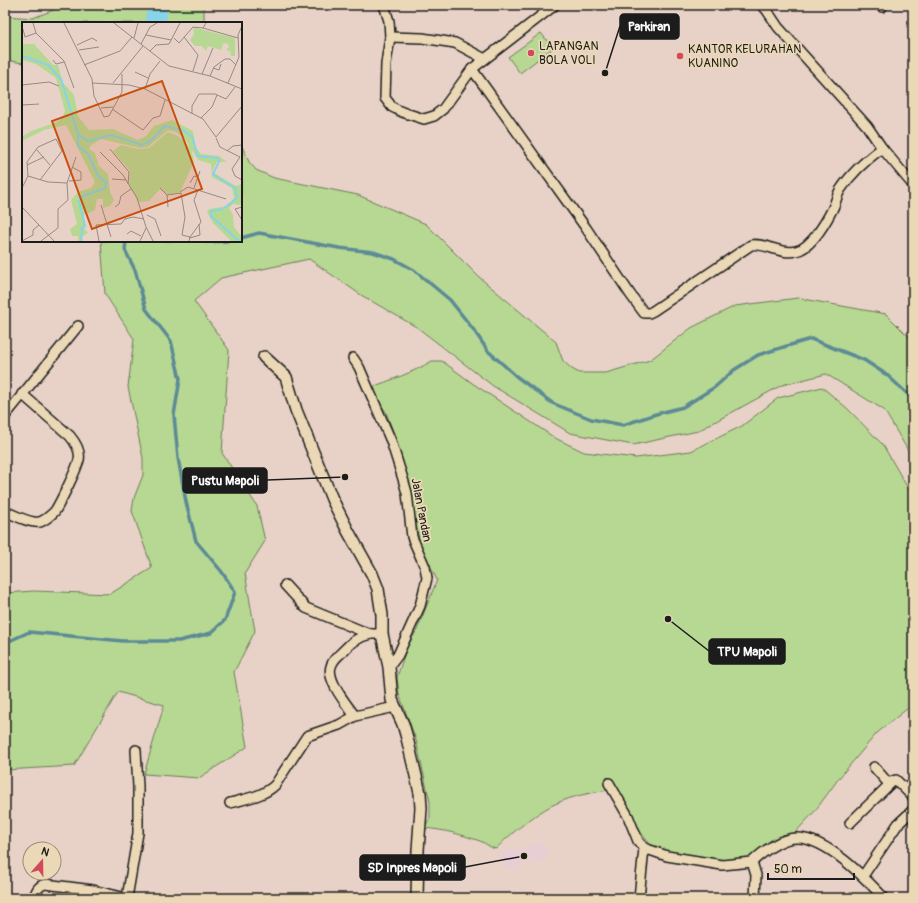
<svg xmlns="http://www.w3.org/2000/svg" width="918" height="903" font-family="Pangolin,sans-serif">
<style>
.built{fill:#e6ced4}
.green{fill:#b7d892;stroke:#6a7a57}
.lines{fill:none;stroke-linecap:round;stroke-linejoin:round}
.stream{stroke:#5c8a96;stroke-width:3.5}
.river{stroke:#87d3e7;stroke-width:21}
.minor-casing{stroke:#1c1c1c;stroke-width:12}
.tertiary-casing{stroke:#1c1c1c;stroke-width:14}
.minor{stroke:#ebd8b6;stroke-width:9}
.tertiary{stroke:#ebd8b6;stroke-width:11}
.poi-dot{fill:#d1495b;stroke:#ebd8b6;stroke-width:1.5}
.labels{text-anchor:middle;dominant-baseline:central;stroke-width:3.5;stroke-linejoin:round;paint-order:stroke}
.poi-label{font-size:12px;fill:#1c1c1c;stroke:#ebd8b6;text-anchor:start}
.street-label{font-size:12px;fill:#1c1c1c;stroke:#ebd8b6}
.inset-river{fill:none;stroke:#87d3e7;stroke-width:2}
.inset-road{fill:none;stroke:#968983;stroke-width:1}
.view{fill:#c9500e;fill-opacity:0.15;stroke:#c9500e;stroke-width:2}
.inset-edge{fill:none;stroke:#1c1c1c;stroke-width:2}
.leader{fill:none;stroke:#1c1c1c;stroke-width:1.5}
.callout-dot{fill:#1c1c1c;stroke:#ebd8b6;stroke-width:1.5}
.callout{fill:#1c1c1c;stroke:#1c1c1c;stroke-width:1.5}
.callout-label{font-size:13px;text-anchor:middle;font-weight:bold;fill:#fff}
</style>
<rect width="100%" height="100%" fill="#e8d2c8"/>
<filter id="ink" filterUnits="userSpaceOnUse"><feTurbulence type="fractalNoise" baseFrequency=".025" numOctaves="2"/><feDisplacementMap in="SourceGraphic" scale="8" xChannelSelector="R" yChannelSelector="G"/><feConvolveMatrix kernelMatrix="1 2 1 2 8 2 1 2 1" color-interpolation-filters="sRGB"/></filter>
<g filter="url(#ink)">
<polygon class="built" points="544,842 548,859 505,870 501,853"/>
<g class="green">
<polygon points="66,5 204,5 204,23 23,23 23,63 5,60 5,16 33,18"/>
<polygon points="541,33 553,48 520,73 508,57"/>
<polygon points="241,144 249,162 256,170 274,178 358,195 426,224 479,277 556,342 563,361 572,369 579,373 606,373 650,360 691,328 735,306 798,298 886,314 913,341 913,459 884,410 826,374 782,385 698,431 633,445 570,433 493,386 418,328 361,295 309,259 221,278 194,301 229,350 222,453 257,506 265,541 245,573 255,631 234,672 247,747 199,778 144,774 164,705 118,692 74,766 5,770 5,593 34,591 110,594 152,568 132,511 134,498 143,475 143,458 128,387 134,339 105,294 101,241 241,241"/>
<path d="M432 361H442L475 385 555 438 584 452 636 458 691 451 742 426 778 398 822 387 848 409 883 445 913 497V704L877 733 839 778 815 811 793 835 751 865 658 853 645 838 611 790C593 792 572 796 555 804 539 811 507 836 496 849 490 848 486 843 480 841 460 834 445 830 424 828L430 818V802L416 740 399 694 397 677 407 647 417 630 437 580 420 544 406 475 394 434 386 412 369 388C391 380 412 373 432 361Z"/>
</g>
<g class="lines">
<g class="stream">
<polyline points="241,238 259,233 339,248 373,252 394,259 414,270 450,300 473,329 488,351 516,376 552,403 591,419 623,425 656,414 683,407 715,387 734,370 758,355 787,346 811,339 864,360 887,375 913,399"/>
<polyline points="205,241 206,242 227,241"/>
<polyline points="5,643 29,632 123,641 179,641 211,633 225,620 235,592 222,572 196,541 186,502 178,458 174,415 180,379 171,341 146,309 135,270 125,250 126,241"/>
</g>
<polyline class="river" points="155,23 158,5"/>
<g class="minor-casing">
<g id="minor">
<polyline points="384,5 389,21 390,37 386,64 385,98 392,107 402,112 424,119 434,116 443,109 472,69 555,5"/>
<polyline points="761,5 766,9 778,27 867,126 882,148 913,185"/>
<polyline points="880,5 882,7"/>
<polyline points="390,37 422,38 455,43 485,59"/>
<path d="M472 69 586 228 630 294 644 313H649L653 311 751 245C764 242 781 255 796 251 811 248 826 222 833 208 836 202 837 194 841 189 852 172 866 160 882 148"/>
<polyline points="353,358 359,367 391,441 403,479 407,493 412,537 425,567 427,578 420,606 398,655 389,667"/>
<polyline points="5,416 78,326"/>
<path d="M5 511C14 515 31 524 40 522 46 520 51 515 55 511 61 501 76 471 79 460 81 451 75 442 70 436L22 394"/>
<polyline points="285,585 306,608 362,631 371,634 382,634"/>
<path d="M355 716C347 705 324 678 332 664 334 659 338 656 342 652 350 643 359 636 371 634"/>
<polyline points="874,767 889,784"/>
<polyline points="609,783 628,816 638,841 644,848 667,856 722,865 752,862 756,875 755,898"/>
<path d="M230 803C245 799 264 796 275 785L307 736 339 725 355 716 395 707"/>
<polyline points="850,823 893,781 896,780 913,797"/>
<path d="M752 862C764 851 780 838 797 838 827 838 865 878 884 898"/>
<polyline points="863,876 898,824 913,810"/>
<path d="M34 898C36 891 38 886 45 884L93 890 126 898"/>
<polyline points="127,898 138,833 138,787 136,750"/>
<polyline points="639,898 644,848"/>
</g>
</g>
<g class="tertiary-casing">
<polyline id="tertiary" points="264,357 286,377 296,410 332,499 348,531 372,574 378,589 382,615 382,634 389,667 392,700 403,724 407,738 420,793 421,808 418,850 417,898"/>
</g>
<use href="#minor" class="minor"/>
<use href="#tertiary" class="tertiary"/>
</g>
</g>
<g class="poi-dot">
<circle cx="531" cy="53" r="4"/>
<circle cx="680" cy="56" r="4"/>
</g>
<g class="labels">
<g class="poi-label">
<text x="539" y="46">LAPANGAN<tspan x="539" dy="14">BOLA VOLI</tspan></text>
<text x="688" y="49">KANTOR KELURAHAN<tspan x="688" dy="14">KUANINO</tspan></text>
</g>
<g class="street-label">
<text transform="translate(421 510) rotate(79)">Jalan Pandan</text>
</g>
</g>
<g transform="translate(22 22)">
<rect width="220" height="220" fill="#e8d2c8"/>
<path d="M171 5 213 16V34H209L208 29 204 28 207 25 205 21 201 22 199 28 186 24 184 29 180 24H173L168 18 172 12ZM0 22H12L31 43H36L41 61 52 73 56 94 67 108 91 107 116 118 124 114 132 104 150 98 171 109 174 126 179 132 197 134 205 140H195L190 150 214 164 220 162 219 183 211 182 207 186 211 193 212 205 220 215V219H209L191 201 185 190 187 187 206 184 212 176 210 166 190 155 189 142 176 138 163 117 154 110 146 108 126 125 118 126 79 117 69 123 67 127 73 131 77 144 86 152 88 170 92 178 88 184 81 186V177H75L73 188 62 193V206L66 211 60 215 61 219H56V214H50L48 207 55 202 49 178 56 170 69 166 73 160 44 103 22 108 0 119V115L9 109 35 100 41 94 43 89 34 56 14 42 0 38ZM146 110 156 114 169 126 172 140 158 170 147 173 138 167 127 179 117 180 107 163 108 149 91 129 99 123 116 127 127 126Z" fill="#b7d892"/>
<path class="inset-river" d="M0 34 26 43 39 57 56 112M56 112 66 119 89 113 120 123 130 118 142 104 161 108 170 115 176 134 196 136 197 140 191 152 214 167 215 176M56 113V124L66 132 77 155 84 160 83 166 61 174 57 179 63 204 60 206 59 219M202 186 215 176M201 187 189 189V194L217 219"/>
<path class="inset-road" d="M11 1 14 11 42 39 52 66M42 1 70 57 72 74 82 95 87 94 100 70V52M92 1 147 44 188 54 220 67M181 6 216 16M1 7 3 15 14 11M124 13 149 18M162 15 176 33 171 49M112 16 116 1M152 16 157 21 171 5 181 6 184 1M119 22 128 5 135 1M55 23 70 16 75 19M57 28 77 25M128 29 134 23 147 22 158 1M31 38 34 42 42 40M62 43 98 29 110 15M191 46 197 48 199 42M113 50 126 56M180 52 191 26M188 54 192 45 203 37H208L214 43M70 61 107 63 123 67 181 97 194 115 220 84M91 61 121 24M206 61 217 35 216 13 220 4M0 63 27 60 37 64M123 67 128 52 138 39M0 83 17 82M79 86 91 85M90 87 121 108 131 96 138 94 143 78M170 92V84L177 72H193L204 77 213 65M179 96 190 85 195 73M194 116 198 125 218 135 210 147 213 154 220 158M14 127 28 143M88 127 107 150 106 162M205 129 211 124 220 123M78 130 101 153 115 176 124 205 131 219M5 143 22 135M6 154 5 140 16 125 34 117 40 129 18 158M90 157 104 158M47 159 59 158V150L50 145M168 161 172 154 176 155M0 166 6 154 26 160 45 161 54 135M138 166 145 173 159 171 163 195 160 213 168 215 167 219M172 166 178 149M158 170 166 165 204 177M145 173 146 185M79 183 89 215M0 185 32 219M93 185 97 182 99 174 109 167M220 185 213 187 220 198M125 193 133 197 139 214M105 212 109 209 119 214M168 215 179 200 172 178 176 168M168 216 178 213 177 202M0 219 11 213V208L17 203M19 219 36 206V187L46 178 45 161M77 219 74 203 99 202 103 197 111 195 122 197M118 219 124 206"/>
<path class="view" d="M140 59 180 167 70 207 30 99Z"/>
<rect width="220" height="220" class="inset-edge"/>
</g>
<path class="leader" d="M605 73L620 26M345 477L267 480M668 619L709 651M524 856L465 867"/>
<g class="callout-dot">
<circle cx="605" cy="73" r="4"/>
<circle cx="345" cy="477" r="4"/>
<circle cx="668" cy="619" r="4"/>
<circle cx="524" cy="856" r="4"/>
</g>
<g class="callout">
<rect x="620" y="14" width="59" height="25" rx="4"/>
<rect x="183" y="468" width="84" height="25" rx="4"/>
<rect x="709" y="639" width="76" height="25" rx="4"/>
<rect x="360" y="855" width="105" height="25" rx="4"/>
</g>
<g class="callout-label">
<text x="649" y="31">Parkiran</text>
<text x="225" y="485">Pustu Mapoli</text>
<text x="747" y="656">TPU Mapoli</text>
<text x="412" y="872">SD Inpres Mapoli</text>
</g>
<rect width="918" height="903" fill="none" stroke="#ebd8b6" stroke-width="20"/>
<rect x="10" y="10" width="898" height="883" fill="none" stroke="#1c1c1c" stroke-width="1.5" filter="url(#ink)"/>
<g transform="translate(42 861) rotate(20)"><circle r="19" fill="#ebd8b6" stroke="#988d78"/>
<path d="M0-3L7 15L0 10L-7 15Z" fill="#d1495b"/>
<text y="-6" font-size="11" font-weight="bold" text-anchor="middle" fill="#1c1c1c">N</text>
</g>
<path d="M768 873v6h86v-6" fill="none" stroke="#1c1c1c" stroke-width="2"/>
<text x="774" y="873" font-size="12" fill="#1c1c1c" stroke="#ebd8b6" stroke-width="3" paint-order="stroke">50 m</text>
</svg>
